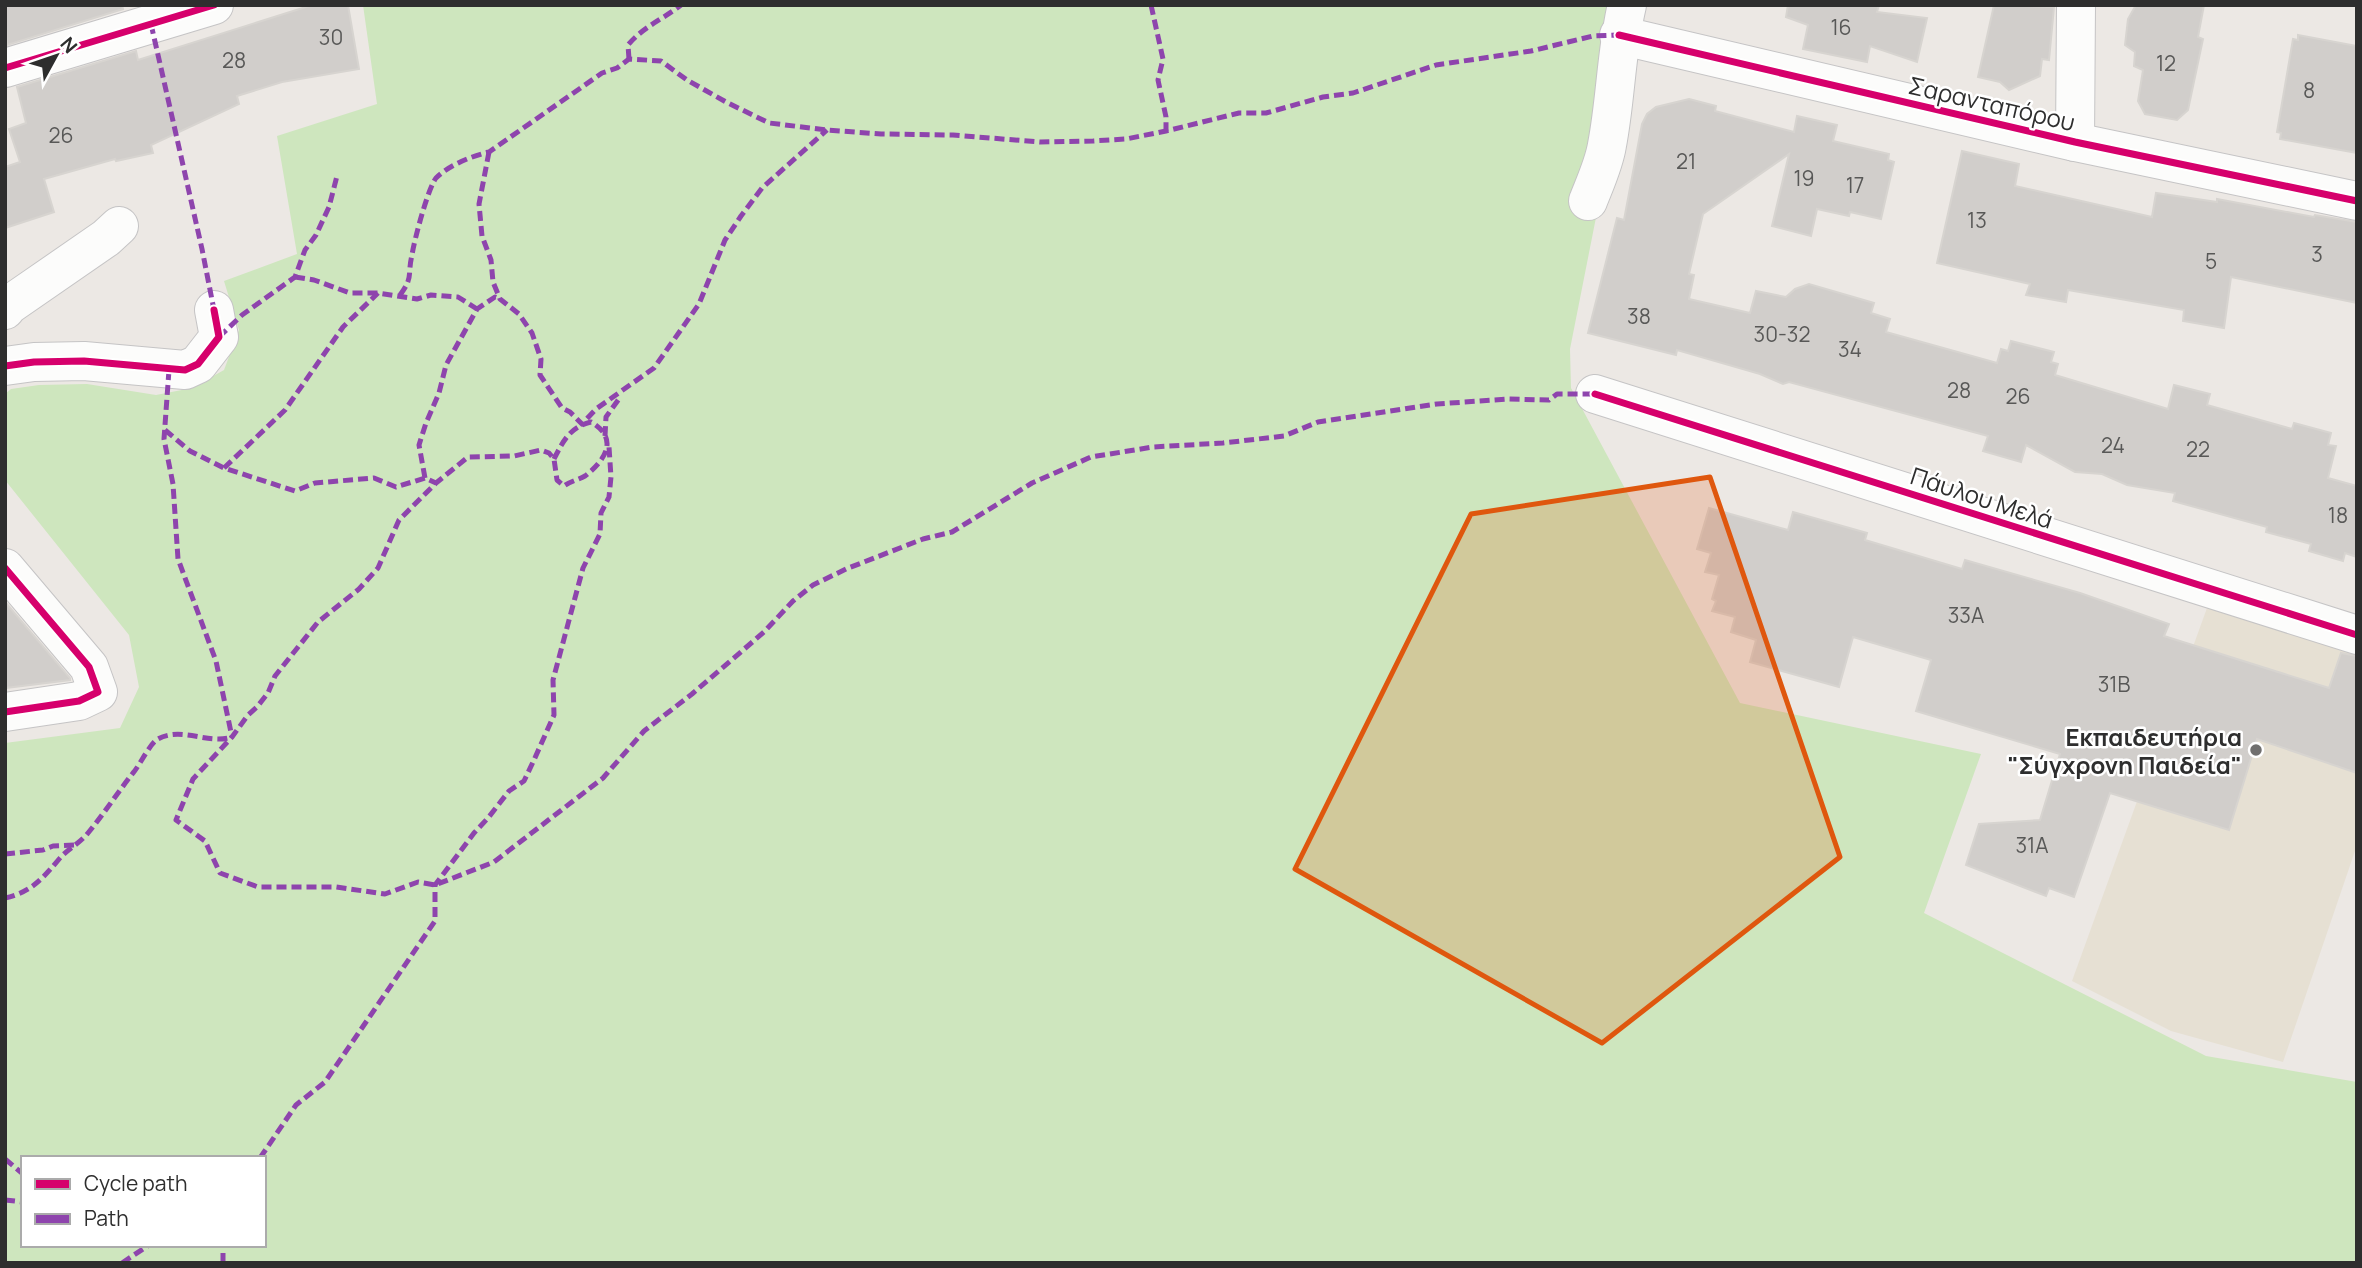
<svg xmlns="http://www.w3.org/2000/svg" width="2362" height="1268" font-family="Manrope,sans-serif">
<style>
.education{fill:#e6e0d3}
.green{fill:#cee6be;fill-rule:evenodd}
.building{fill:#d1cecb;stroke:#d7d4d0;stroke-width:2}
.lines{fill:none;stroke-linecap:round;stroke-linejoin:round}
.minor-casing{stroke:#c5c4c5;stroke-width:40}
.minor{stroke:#fcfcfb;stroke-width:38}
.quiet{stroke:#8e44ad;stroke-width:5;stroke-dasharray:10 5;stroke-linecap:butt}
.cycleway-casing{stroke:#fff;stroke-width:11}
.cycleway{stroke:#d6006c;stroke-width:7}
.marked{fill:#df570e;fill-opacity:0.2;stroke:#df570e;stroke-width:5;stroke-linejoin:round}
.poi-dot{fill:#706f6e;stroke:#fff;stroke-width:2.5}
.labels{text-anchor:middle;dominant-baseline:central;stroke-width:5;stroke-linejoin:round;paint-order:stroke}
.number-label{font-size:21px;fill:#585857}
.street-label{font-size:24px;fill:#2e2e2e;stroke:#fff}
.poi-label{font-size:24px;font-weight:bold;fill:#2e2e2e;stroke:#fff;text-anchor:end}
</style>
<rect width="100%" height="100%" fill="#ece8e4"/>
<polygon class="education" points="2207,608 2357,655 2357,845 2283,1062 2171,1031 2072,981"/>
<path class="green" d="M363 5H1638L1570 349 1571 388 1740 703 1981 754 1924 913 2206 1056 2357 1082V1263H5V743L120 728 139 687 129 635 5 480V394L11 389 39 385 87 384 156 395 192 388 224 370 239 330 224 281 297 254 277 136 377 104ZM23 1158H264V1245H23Z"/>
<g class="building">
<polygon points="5,5 122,5 123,9 7,45"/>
<polygon points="312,5 348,5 359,69 282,82 237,96 239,104 151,145 153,153 116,161 115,159 44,179 54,212 5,228 5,167 20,162 9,129 26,123 17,87 136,51 138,60"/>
<polygon points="1788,5 1879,5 1877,12 1927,18 1917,62 1870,46 1867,62 1803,49 1808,25 1786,17"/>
<polygon points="1994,5 2054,7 2049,60 2042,59 2040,76 2009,90 2000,82 1978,77"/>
<polygon points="2136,5 2204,5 2198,37 2203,39 2188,110 2177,120 2145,114 2138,101 2143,70 2134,66 2135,52 2125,45 2128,19"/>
<polygon points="2298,35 2357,46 2357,153 2280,139 2281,133 2277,132 2293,39 2298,40"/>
<polygon points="1689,99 1716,106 1715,111 1794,132 1797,116 1837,125 1833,141 1889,154 1888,160 1894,162 1881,219 1850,212 1849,216 1817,209 1811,236 1772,226 1789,154 1703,214 1689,274 1694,275 1689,299 1750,313 1756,291 1786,297 1795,289 1809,284 1874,303 1871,313 1890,319 1886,332 1997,363 2001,349 2008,351 2011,341 2054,352 2051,362 2058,364 2055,375 2168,409 2174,385 2210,394 2207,405 2292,429 2294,423 2331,433 2328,445 2336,446 2328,478 2357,486 2357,557 2345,553 2343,561 2309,551 2311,544 2266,532 2267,527 2173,501 2175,493 2127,485 2102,474 2075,472 2026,445 2021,462 1983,451 1988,436 1789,382 1783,384 1760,374 1677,350 1676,355 1588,333 1617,218 1624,220 1642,124 1647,114 1656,107"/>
<polygon points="1962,151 2019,164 2015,186 2152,217 2156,193 2217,202 2217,199 2314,217 2315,215 2357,222 2357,303 2231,277 2224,328 2183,321 2184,310 2068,290 2066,302 2026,295 2030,284 1937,263"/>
<polygon points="1709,508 1788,530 1793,512 1867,533 1865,540 1962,569 1965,560 2080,593 2169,624 2164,636 2329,688 2341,653 2357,656 2357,773 2257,739 2229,830 2110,793 2074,897 2049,888 2046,896 1966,865 1979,824 2040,820 2060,754 1916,711 1931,660 1853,637 1839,687 1750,662 1756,640 1731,632 1735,617 1712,611 1716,601 1712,599 1719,575 1705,572 1711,553 1697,549"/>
<polygon points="5,602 70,678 70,680 5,688"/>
</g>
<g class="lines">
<g class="minor-casing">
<g id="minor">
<polyline points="1619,35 2075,142 2357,201"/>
<polyline points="5,68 214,5"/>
<polyline points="2075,142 2076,5"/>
<path d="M1588 201C1595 183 1604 164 1607 145 1616 98 1616 51 1627 5"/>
<polyline points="5,310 9,305 106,238 119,226"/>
<polyline points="5,366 34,362 84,361 185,370 198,364 219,337 214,310"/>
<polyline points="1595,394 2357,635"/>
<polyline points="5,568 89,667 98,692 79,701 5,712"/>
</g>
</g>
<use href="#minor" class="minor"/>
<g class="quiet">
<polyline points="1151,5 1163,59 1158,80 1166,117 1166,131"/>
<polyline points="151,24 202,249 214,310"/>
<path d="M629 59 628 45C644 26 662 20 681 5"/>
<polyline points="489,152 479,204 482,236 491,260 493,282 500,299 519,314 532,333 541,359 540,375 562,408 570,412 582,424 596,409 654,368 699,304 725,240 741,216 762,188 827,130"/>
<polyline points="295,277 314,280 350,293 378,293 417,299 431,295 458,297 477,309"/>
<path d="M400 295C414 276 407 276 412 255 414 241 428 188 436 178 449 165 472 156 489 152L602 73 617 68 629 59 661 61 687 80 726 102 769 123 827 130 881 134 953 135 1040 142 1093 141 1126 139 1166 131 1239 113H1266L1323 97 1353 93 1436 65 1531 51 1593 36 1619 35"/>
<polyline points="219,337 242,315 295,277 305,250 316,235 329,207 337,176"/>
<polyline points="169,370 164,439 173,484 178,559 216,661 232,737"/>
<polyline points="165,430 190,451 224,468 295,491 315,483 374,478 396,487 425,478 436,483"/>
<polyline points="605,436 606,417 621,396"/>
<path d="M554 459C563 441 570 427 591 422 619 438 606 460 585 476 578 480 571 481 564 486L557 480 554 459 549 453 541 450 514 456 468 457 436 483 399 520 378 568 359 589 318 622 275 676 268 693 257 707 248 715 232 737 193 779 176 820 205 841 220 873 258 887H336L385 894 418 882 435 885 494 862 603 778 644 731 692 694 764 632 793 601 813 585 846 569 923 539 952 532 1032 483 1091 457 1153 447 1223 443 1284 436 1318 422 1437 404 1508 399 1549 400 1557 394H1595"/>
<polyline points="224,468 285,410 343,327 378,293"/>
<polyline points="425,478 419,445 426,423 439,393 446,365 477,309 495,297 500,299"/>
<polyline points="5,854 43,850 53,846 76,845"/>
<path d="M5 898C32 892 43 878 60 858 68 849 80 843 88 833 103 815 118 792 133 773 140 765 150 743 158 739 182 726 208 745 232 737"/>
<polyline points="260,1158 296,1105 325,1082 435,921 435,885 474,833 488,818 509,791 524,781 534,760 554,715 553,680 583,568 600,534 601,513 609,497 611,477 609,447"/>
<polyline points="5,1159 23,1174"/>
<polyline points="5,1200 23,1202"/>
<polyline points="122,1263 149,1245"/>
<polyline points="223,1263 223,1245"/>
</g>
<g class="cycleway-casing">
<g id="cycleway">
<polyline points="1619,35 2075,142 2357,201"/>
<polyline points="5,68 214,5"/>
<polyline points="5,366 34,362 84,361 185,370 198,364 219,337 214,310"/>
<polyline points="1595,394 2357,635"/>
<polyline points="5,568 89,667 98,692 79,701 5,712"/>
</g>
</g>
<use href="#cycleway" class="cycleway"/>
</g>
<path class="marked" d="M1710 477 1840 857 1602 1043 1295 869 1471 514Z"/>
<circle class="poi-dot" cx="2256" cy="750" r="7"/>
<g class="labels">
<g class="number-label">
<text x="1841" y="27">16</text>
<text x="331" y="37">30</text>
<text x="234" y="60">28</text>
<text x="2166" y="63">12</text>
<text x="2309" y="90">8</text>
<text x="61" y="135">26</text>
<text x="1686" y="161">21</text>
<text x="1804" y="178">19</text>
<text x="1855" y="185">17</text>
<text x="1977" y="220">13</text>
<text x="2317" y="254">3</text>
<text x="2211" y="261">5</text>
<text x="1639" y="316">38</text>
<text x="1782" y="334">30-32</text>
<text x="1850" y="349">34</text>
<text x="1959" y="390">28</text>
<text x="2018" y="396">26</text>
<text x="2113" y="445">24</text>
<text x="2198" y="449">22</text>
<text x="2338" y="515">18</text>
<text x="1966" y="615">33Α</text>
<text x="2114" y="684">31Β</text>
<text x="2032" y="845">31Α</text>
</g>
<g class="street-label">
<text transform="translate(1992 103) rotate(13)">Σαρανταπόρου</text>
<text transform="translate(1982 497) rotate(18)">Πάυλου Μελά</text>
</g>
<g class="poi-label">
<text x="2242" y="736">Εκπαιδευτήρια<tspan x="2242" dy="28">"Σύγχρονη Παιδεία"</tspan></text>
</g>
</g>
<rect width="2362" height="1268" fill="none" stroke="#2e2e2e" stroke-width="14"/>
<rect x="21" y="1156" width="245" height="91" fill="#ffffff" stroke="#ababab" stroke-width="2"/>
<rect x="35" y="1179" width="35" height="10" fill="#d6006c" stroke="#ababab" stroke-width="2"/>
<text x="84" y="1191" font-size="21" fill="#2e2e2e">Cycle path</text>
<rect x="35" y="1214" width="35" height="10" fill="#8e44ad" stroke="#ababab" stroke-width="2"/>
<text x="84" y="1226" font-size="21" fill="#2e2e2e">Path</text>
<g transform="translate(56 56) rotate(50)" stroke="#ffffff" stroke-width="5" paint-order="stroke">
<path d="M0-5L12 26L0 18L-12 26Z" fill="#2e2e2e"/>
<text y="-10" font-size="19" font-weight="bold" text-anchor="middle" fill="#2e2e2e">N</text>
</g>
</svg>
